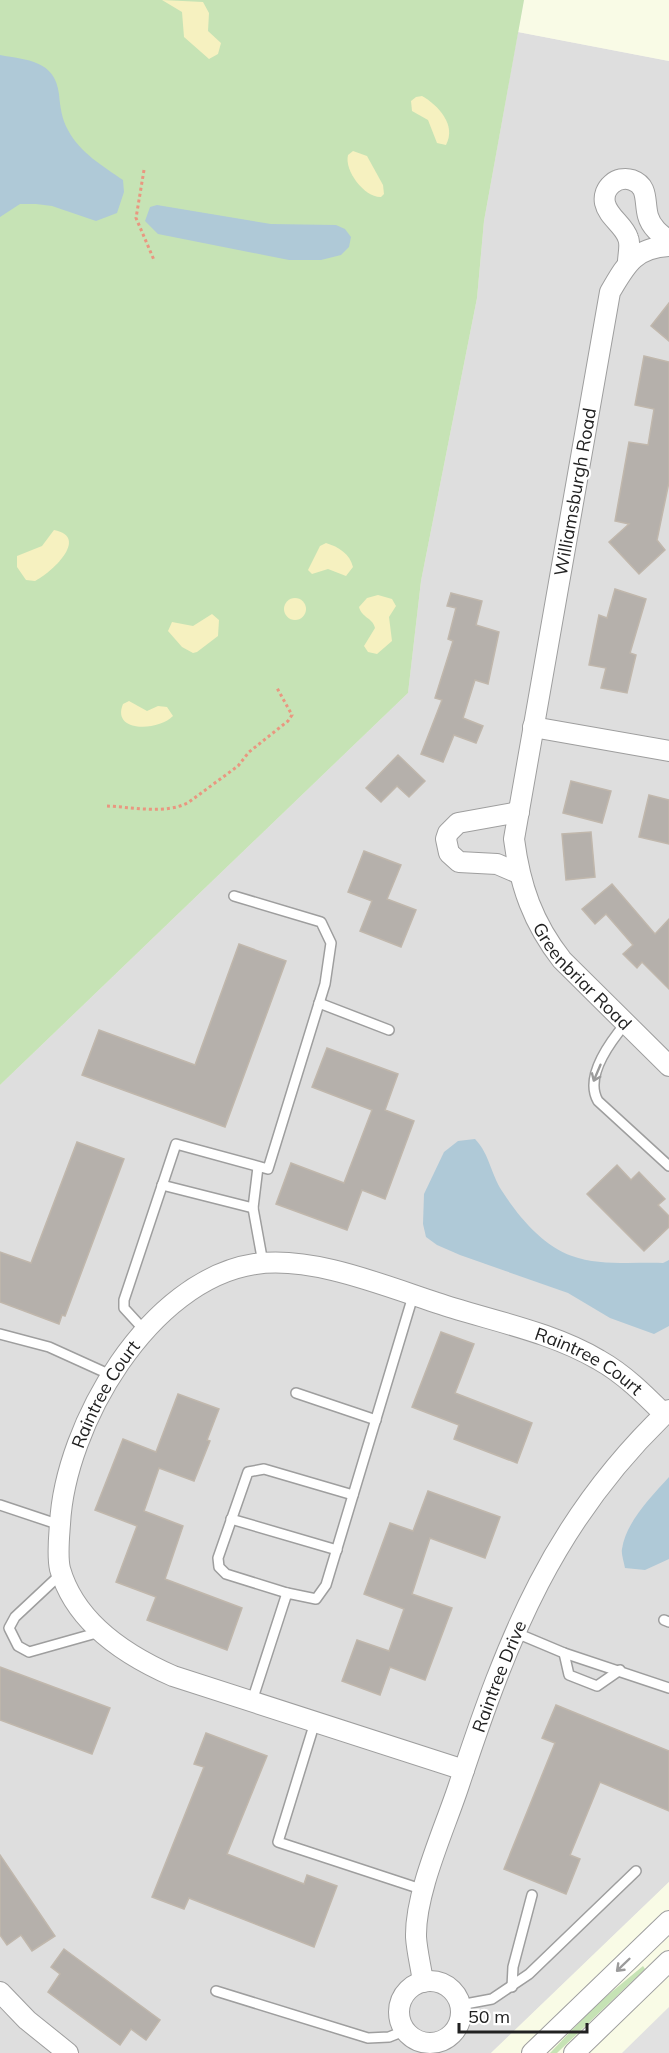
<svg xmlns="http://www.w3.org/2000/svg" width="669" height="2053" font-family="Mulish,sans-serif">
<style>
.residential{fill:#dedede}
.education{fill:#f9fbe6}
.grass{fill:#c6e3b5}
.sand{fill:#f6f1c0}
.parking{fill:#e1e1e1}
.water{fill:#afc9d7}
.building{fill:#b5b0ab;stroke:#c0b7ac;stroke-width:1.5}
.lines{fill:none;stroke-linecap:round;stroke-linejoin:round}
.lane-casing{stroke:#9e9e9e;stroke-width:12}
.street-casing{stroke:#9e9e9e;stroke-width:22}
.path{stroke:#e99780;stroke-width:3;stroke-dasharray:3 3;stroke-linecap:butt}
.lane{stroke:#fff;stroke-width:9}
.street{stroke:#fff;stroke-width:20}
.oneway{stroke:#9b9b9b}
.labels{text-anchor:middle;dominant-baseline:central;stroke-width:4.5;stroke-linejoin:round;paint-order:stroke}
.street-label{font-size:18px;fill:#212121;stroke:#fff}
</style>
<rect width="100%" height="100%" fill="#f0eee8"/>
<polygon class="residential" points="518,32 669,61 669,1882 491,2053 0,2053 0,1085 408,693 421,581 477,298 484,221"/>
<g class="education">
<polygon points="524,0 669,0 669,61 518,32"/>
<polygon points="669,1882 669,2053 491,2053"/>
</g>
<g class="grass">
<polygon points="0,0 524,0 484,221 477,298 421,581 408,693 0,1085"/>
<polygon points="643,1966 645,1969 557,2053 550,2053 597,2004"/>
</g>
<g class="sand">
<polygon points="162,0 203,2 209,13 208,31 221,43 218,54 209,59 184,37 182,12"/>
<path d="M422 96C438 105 457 125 446 145L437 143 428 120 412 111 411 101 416 97Z"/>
<path d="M353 151 367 156 383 185 384 194 381 197C365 198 344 171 348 155Z"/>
<path d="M54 530C91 537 50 574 35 581L26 580 17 567V556L42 546Z"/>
<path d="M326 543C339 547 350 554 353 567L346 576 328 569 312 574 308 570 320 546Z"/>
<path d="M378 595 392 599 396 606 389 617 392 641 377 654 368 652 364 646 375 628C373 618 362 618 359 607L367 598Z"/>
<circle cx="295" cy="609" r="11"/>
<polygon points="212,614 219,620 218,636 197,652 193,653 182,647 168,631 172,622 193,626"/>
<path d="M129 701 147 711 158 706 167 707 173 716C159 731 111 733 123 704Z"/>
</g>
<polygon class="parking" points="669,2007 669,2053 622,2053"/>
<g class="water">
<path d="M0 55C27 60 55 60 59 94 60 106 62 120 68 130 80 153 103 166 123 180L124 192 117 213 96 221 52 206 36 204H20L0 217Z"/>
<polygon points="157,205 271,224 336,225 345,229 351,237 349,247 341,255 321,260 289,260 158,234 145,221 150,207"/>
<path d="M475 1139C490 1155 490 1172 502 1191 518 1216 543 1246 572 1256 599 1266 635 1262 663 1263L669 1260V1326L654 1334 610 1318 568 1293 460 1255 437 1245 426 1237 423 1224 424 1194 444 1152 458 1141Z"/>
<path d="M669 1477V1559L645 1570 625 1568C624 1562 621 1554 622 1549 626 1522 651 1497 669 1477Z"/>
</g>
<g class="building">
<polygon points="669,303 669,341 651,326"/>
<polygon points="644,356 669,362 669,482 657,540 665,550 639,574 609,542 629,524 615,521 629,442 648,445 654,409 635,405"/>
<polygon points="615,589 646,599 630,653 636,655 627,693 601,688 606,668 589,665 599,615 607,618"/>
<polygon points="451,593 482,601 476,625 499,632 488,684 475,680 463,718 483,726 476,743 454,735 443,762 421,754 442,700 435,698 453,641 448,639 456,608 447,606"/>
<polygon points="398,755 425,781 409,797 397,786 381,802 366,788"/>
<polygon points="571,781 611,791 602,823 563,813"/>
<polygon points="649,795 669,800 669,844 639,837"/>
<polygon points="591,832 595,877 566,880 562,834"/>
<polygon points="364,851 401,865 387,899 416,910 401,947 360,931 372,901 348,892"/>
<polygon points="612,884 655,934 669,919 669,989 642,962 637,968 623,954 633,945 606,914 595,924 582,909"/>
<polygon points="239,944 286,961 225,1127 82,1075 99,1030 195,1065"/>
<polygon points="327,1048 398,1074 385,1110 414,1121 385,1199 362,1190 347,1230 276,1204 291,1163 344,1183 372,1110 312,1087"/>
<polygon points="77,1142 124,1159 65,1316 62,1315 59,1324 0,1302 0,1252 31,1263"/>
<polygon points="617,1165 631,1180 639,1172 665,1199 658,1205 669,1216 669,1227 644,1251 587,1194"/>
<polygon points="441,1332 474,1344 455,1393 532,1423 517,1463 454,1439 459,1425 412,1407"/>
<polygon points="178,1394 219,1409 207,1440 210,1441 194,1481 159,1468 144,1511 183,1526 165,1579 242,1608 227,1650 147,1620 156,1597 116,1582 137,1526 95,1510 123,1439 156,1452"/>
<polygon points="428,1491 500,1517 485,1558 430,1538 412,1594 452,1608 425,1680 390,1667 380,1695 342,1681 357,1640 389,1651 404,1609 364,1594 390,1523 413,1531"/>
<polygon points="0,1667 110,1708 92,1754 0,1720"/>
<polygon points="556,1705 669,1751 669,1811 600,1782 570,1855 580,1859 566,1894 504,1869 555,1743 542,1738"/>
<polygon points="206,1733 267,1756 227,1854 304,1884 307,1875 337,1886 314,1947 189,1898 184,1909 152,1897 204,1767 194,1764"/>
<polygon points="0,1855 55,1936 32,1951 21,1935 7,1945 0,1935"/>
<polygon points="64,1949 160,2020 146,2040 131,2029 120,2045 48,1992 60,1974 51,1967"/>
</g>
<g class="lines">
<g class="lane-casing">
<g id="lane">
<polyline points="319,1003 389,1030"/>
<path d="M626 1023C610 1042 584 1077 598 1101L669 1166"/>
<polyline points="162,1185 253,1208 258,1167"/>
<polyline points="253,1208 263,1263"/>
<polyline points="146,1332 124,1308 124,1300 176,1144 268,1169 325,984 331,943 321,922 234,896"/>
<polyline points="0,1334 49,1347 113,1376"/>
<polyline points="296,1393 376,1420"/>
<polyline points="0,1505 60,1525"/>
<polyline points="231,1519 337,1550"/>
<polyline points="62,1573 15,1617 9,1628 18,1646 29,1652 100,1632"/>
<polyline points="287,1593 226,1574 219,1567 218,1558 248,1472 264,1469 353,1495"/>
<polyline points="664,1620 669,1622"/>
<polyline points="514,1632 564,1653 669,1688"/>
<polyline points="564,1653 569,1675 597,1686 620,1670"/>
<polyline points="252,1701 287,1593 316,1599 326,1585 413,1296"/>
<polyline points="315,1722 278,1842 424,1890"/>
<polyline points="512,1987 513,1967 532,1895"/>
<polyline points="216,1991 368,2038 389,2037 404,2031"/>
<polyline points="460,2005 492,1999 529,1974 636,1871"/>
</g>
</g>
<g class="street-casing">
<g id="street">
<path id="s1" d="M669 246C634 248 626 265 610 292L514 839C520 886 533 923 562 960L669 1066"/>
<path d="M628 262C628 255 631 245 628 238 624 225 608 217 605 203 602 188 617 175 632 180 649 186 644 202 648 216 651 227 660 234 669 241"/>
<polyline points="533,727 669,751"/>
<polyline points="518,873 497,864 459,862 449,853 446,839 448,833 458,823 519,812"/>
<path id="s2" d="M464 1770 173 1676C125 1655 75 1622 60 1569 57 1556 59 1538 60 1524 65 1425 149 1280 255 1264 316 1255 394 1290 453 1308 502 1323 555 1334 599 1360 624 1374 644 1394 664 1414"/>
<circle cx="430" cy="2012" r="31"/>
<path id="s3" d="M423 1982C421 1967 417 1952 416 1937 415 1892 445 1828 459 1785 508 1637 553 1520 669 1410"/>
<polyline points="0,1992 27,2020 68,2053"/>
<polyline points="532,2053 669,1921"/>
<polyline points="574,2053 669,1961"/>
</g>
</g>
<g class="path">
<polyline points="144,170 136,218 154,260"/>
<path d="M107 806C132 807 167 815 189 802L238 766 249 752 288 721 292 715 277 688"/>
</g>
<use href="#lane" class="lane"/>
<use href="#street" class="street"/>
</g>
<defs><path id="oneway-shaft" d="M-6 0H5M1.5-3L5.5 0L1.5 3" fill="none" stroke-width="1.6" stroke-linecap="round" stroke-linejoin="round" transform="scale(1.5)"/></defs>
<g class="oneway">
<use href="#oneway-shaft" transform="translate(597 1073) rotate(113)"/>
<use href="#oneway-shaft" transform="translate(623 1965) rotate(136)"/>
</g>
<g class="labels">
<g class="street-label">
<text transform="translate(575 492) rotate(-80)">Williamsburgh Road</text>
<text stroke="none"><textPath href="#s1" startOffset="792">Greenbriar Road</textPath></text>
<text stroke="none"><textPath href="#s2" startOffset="1209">Raintree Court</textPath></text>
<text stroke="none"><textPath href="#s2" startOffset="651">Raintree Court</textPath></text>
<text stroke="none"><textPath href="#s3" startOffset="320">Raintree Drive</textPath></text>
</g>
</g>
<path d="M459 2023v9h128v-9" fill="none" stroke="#212121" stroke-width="3"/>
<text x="468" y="2023" font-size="18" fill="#212121" stroke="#ffffff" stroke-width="4.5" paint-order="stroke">50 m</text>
</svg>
